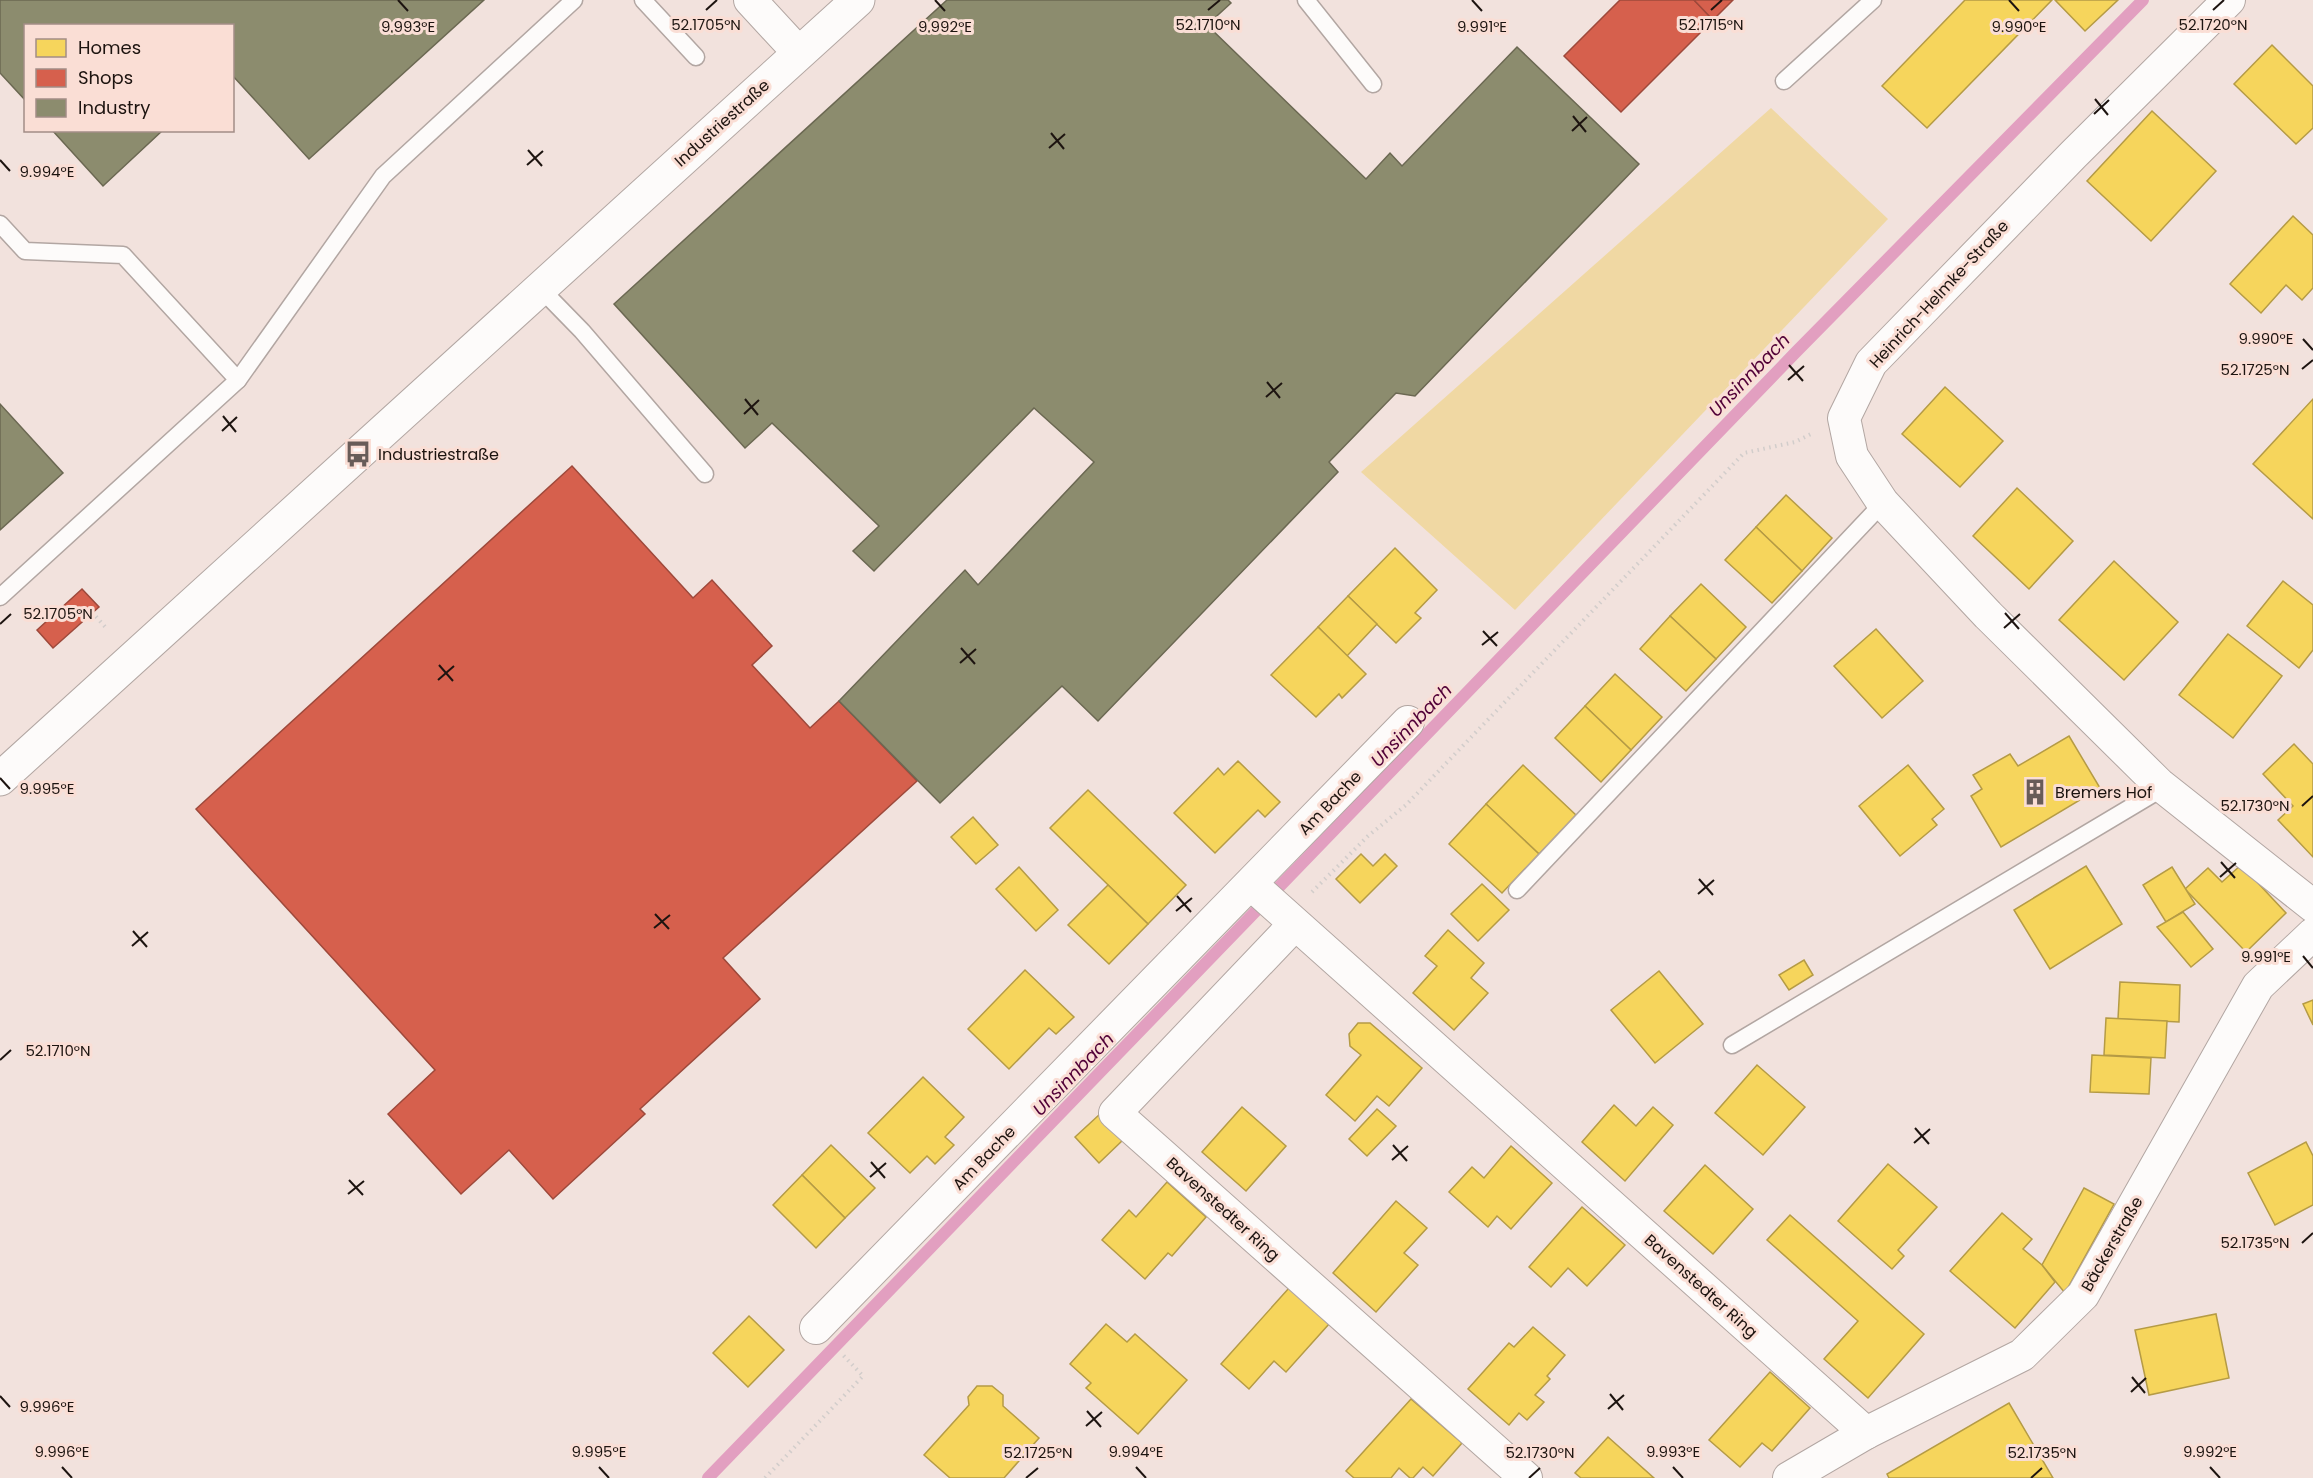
<svg xmlns="http://www.w3.org/2000/svg" width="2313" height="1478" font-family="Poppins,sans-serif">
<style>
.green{fill:#f0d8a3}
.homes{fill:#f6d55c;stroke:#b59b45;stroke-width:1.5}
.shops{fill:#d6604d;stroke:#9e493b;stroke-width:1.5}
.industry{fill:#8c8c6e;stroke:#6b6852;stroke-width:1.5}
.lines{fill:none;stroke-linecap:round;stroke-linejoin:round}
.stream{stroke:#e29fc0;stroke-width:12}
.service-casing{stroke:#b2a6a2;stroke-width:19}
.minor-casing{stroke:#b2a6a2;stroke-width:34}
.tertiary-casing{stroke:#b2a6a2;stroke-width:35}
.path{stroke:#d2cdcb;stroke-width:4;stroke-dasharray:1.5 4.5;stroke-linecap:butt}
.service{stroke:#fdfbfa;stroke-width:16}
.minor{stroke:#fdfbfa;stroke-width:32}
.tertiary{stroke:#fdfbfa;stroke-width:33}
.ticks{fill:none;stroke:#1d1410;stroke-width:2}
.labels{text-anchor:middle;dominant-baseline:central;stroke-width:6;stroke-linejoin:round;paint-order:stroke}
.street-label{font-size:16px;fill:#1d1410;stroke:#faded5}
.poi-label{font-size:16px;fill:#1d1410;stroke:#faded5;text-anchor:start}
.water-label{font-size:18px;font-style:italic;fill:#510037;stroke:#faded5}
.ticks-label{font-size:15px;text-anchor:middle;fill:#1d1410;stroke:#faded5;stroke-width:6;stroke-linejoin:round;paint-order:stroke}
</style>
<rect width="100%" height="100%" fill="#f2e2dd"/>
<polygon class="green" points="1771,108 1888,219 1515,610 1361,472"/>
<g class="homes">
<polygon points="1965,0 2052,0 1927,128 1882,86"/>
<polygon points="2055,0 2118,0 2085,31"/>
<polygon points="2272,45 2313,86 2313,128 2296,144 2234,84"/>
<polygon points="2152,111 2216,171 2151,241 2087,181"/>
<polygon points="2293,216 2313,235 2313,288 2302,300 2286,285 2261,313 2230,284"/>
<polygon points="1945,387 2003,441 1960,487 1902,434"/>
<polygon points="2313,399 2313,519 2253,464"/>
<polygon points="2017,488 2073,541 2029,589 1973,536"/>
<polygon points="1786,495 1832,538 1802,571 1756,527"/>
<polygon points="1756,527 1802,571 1772,603 1725,560"/>
<polygon points="1395,548 1437,590 1415,613 1421,618 1396,643 1348,596"/>
<polygon points="2114,561 2178,622 2124,680 2059,620"/>
<polygon points="2283,581 2313,605 2313,650 2299,668 2247,626"/>
<polygon points="1701,584 1746,627 1716,659 1670,616"/>
<polygon points="1348,596 1377,624 1347,656 1318,627"/>
<polygon points="1670,616 1716,659 1686,691 1640,649"/>
<polygon points="1318,627 1366,674 1342,698 1339,694 1316,717 1271,675"/>
<polygon points="1876,629 1923,681 1882,718 1834,666"/>
<polygon points="2228,634 2282,676 2233,738 2179,695"/>
<polygon points="1615,674 1662,717 1631,750 1585,706"/>
<polygon points="1585,706 1631,750 1601,782 1555,738"/>
<polygon points="2069,736 2100,788 2001,847 1971,796 1982,789 1973,775 2010,754 2018,766"/>
<polygon points="2294,744 2313,764 2313,857 2278,820 2293,806 2263,774"/>
<polygon points="1238,761 1280,802 1265,817 1258,810 1215,853 1174,813 1218,768 1224,775"/>
<polygon points="1523,765 1576,815 1539,854 1486,804"/>
<polygon points="1908,765 1944,809 1932,819 1937,825 1900,856 1859,806"/>
<polygon points="1088,790 1186,885 1148,924 1050,828"/>
<polygon points="1486,804 1539,854 1502,893 1449,844"/>
<polygon points="973,817 998,845 976,864 951,837"/>
<polygon points="1361,854 1373,866 1385,854 1397,866 1360,903 1336,879"/>
<polygon points="2241,865 2286,913 2246,952 2185,889 2208,868 2222,882"/>
<polygon points="2086,866 2122,924 2050,969 2014,910"/>
<polygon points="1019,867 1058,910 1036,931 996,889"/>
<polygon points="2172,867 2195,904 2166,922 2143,885"/>
<polygon points="1482,884 1509,910 1478,941 1451,914"/>
<polygon points="1108,885 1148,924 1109,964 1068,925"/>
<polygon points="2183,912 2213,949 2191,967 2157,927"/>
<polygon points="1448,930 1484,963 1471,978 1488,993 1454,1030 1413,993 1437,966 1425,956"/>
<polygon points="1804,960 1813,975 1789,990 1779,975"/>
<polygon points="1025,970 1074,1017 1056,1034 1049,1028 1009,1069 968,1029"/>
<polygon points="1659,971 1703,1024 1655,1063 1611,1010"/>
<polygon points="2120,982 2180,985 2179,1022 2118,1019"/>
<polygon points="2313,1000 2313,1025 2303,1004"/>
<polygon points="2106,1018 2167,1021 2165,1058 2104,1055"/>
<polygon points="1358,1023 1370,1023 1422,1068 1389,1106 1377,1096 1355,1121 1326,1095 1361,1055 1350,1046 1349,1034"/>
<polygon points="2092,1055 2151,1058 2149,1094 2090,1092"/>
<polygon points="1757,1065 1805,1107 1763,1155 1715,1113"/>
<polygon points="923,1077 964,1117 945,1137 954,1145 935,1164 927,1156 910,1173 868,1133"/>
<polygon points="1614,1105 1636,1126 1653,1107 1673,1125 1625,1181 1582,1142"/>
<polygon points="1242,1107 1286,1146 1246,1191 1202,1152"/>
<polygon points="1377,1109 1396,1126 1367,1156 1349,1139"/>
<polygon points="1100,1114 1124,1139 1099,1163 1075,1137"/>
<polygon points="2306,1142 2313,1156 2313,1205 2275,1225 2248,1173"/>
<polygon points="831,1145 875,1188 845,1218 802,1175"/>
<polygon points="1511,1146 1552,1183 1511,1229 1497,1216 1488,1227 1449,1192 1472,1167 1484,1178"/>
<polygon points="1888,1164 1937,1207 1898,1250 1904,1256 1892,1269 1838,1221"/>
<polygon points="1705,1165 1753,1209 1713,1254 1664,1211"/>
<polygon points="802,1175 845,1218 816,1248 773,1205"/>
<polygon points="1167,1182 1206,1217 1172,1256 1168,1253 1145,1279 1102,1240 1129,1210 1136,1217"/>
<polygon points="2084,1188 2114,1204 2065,1293 2042,1265"/>
<polygon points="1396,1201 1427,1228 1404,1253 1418,1265 1376,1312 1333,1273"/>
<polygon points="1582,1207 1625,1245 1587,1286 1568,1268 1551,1287 1529,1267"/>
<polygon points="2002,1213 2032,1239 2023,1249 2042,1265 2055,1282 2015,1328 1950,1271"/>
<polygon points="1790,1215 1924,1334 1868,1398 1824,1359 1858,1321 1767,1240"/>
<polygon points="1289,1288 1329,1324 1286,1372 1274,1361 1249,1389 1221,1364"/>
<polygon points="2216,1314 2229,1378 2149,1395 2135,1330"/>
<polygon points="749,1316 784,1350 748,1387 713,1353"/>
<polygon points="1106,1324 1127,1342 1135,1334 1187,1380 1138,1434 1086,1388 1091,1383 1070,1364"/>
<polygon points="1533,1327 1565,1355 1547,1376 1550,1379 1535,1395 1544,1402 1527,1420 1519,1413 1509,1425 1468,1389 1509,1343 1514,1347"/>
<polygon points="1770,1372 1810,1408 1772,1451 1762,1443 1740,1467 1709,1440"/>
<polygon points="977,1386 992,1386 1003,1395 1003,1406 1039,1438 1004,1478 950,1478 924,1455 969,1405 968,1397"/>
<polygon points="1411,1399 1462,1443 1433,1476 1423,1467 1413,1478 1410,1478 1399,1468 1391,1478 1354,1478 1346,1471"/>
<polygon points="2009,1403 2053,1478 1889,1478 1887,1474"/>
<polygon points="1608,1437 1654,1478 1581,1478 1575,1473"/>
</g>
<g class="shops">
<polygon points="1620,0 1694,0 1713,20 1621,112 1564,56"/>
<polygon points="1694,0 1733,0 1713,20"/>
<polygon points="572,466 693,598 712,580 772,646 752,665 810,728 839,701 917,781 723,958 760,999 640,1109 645,1114 553,1199 509,1150 461,1194 388,1114 435,1070 196,809"/>
<polygon points="82,589 99,607 53,648 37,630"/>
</g>
<g class="industry">
<polygon points="0,0 484,0 309,159 232,75 232,26 26,26 26,101 0,73"/>
<polygon points="947,0 1228,0 1231,3 1207,25 1366,179 1390,153 1402,166 1517,47 1639,164 1415,396 1396,393 1329,462 1338,472 1098,721 1062,686 940,803 839,701 965,570 978,585 1094,462 1034,408 874,571 853,551 879,526 772,423 745,448 614,304"/>
<polygon points="52,130 163,130 103,186"/>
<polygon points="0,404 63,473 0,530"/>
</g>
<g class="lines">
<polyline class="stream" points="708,1478 1795,353 2143,0"/>
<g class="service-casing">
<g id="service">
<polyline points="643,0 696,57"/>
<polyline points="1306,0 1373,84"/>
<polyline points="1784,81 1873,0"/>
<polyline points="0,224 25,251 123,255 238,380"/>
<polyline points="540,288 582,331 705,474"/>
<polyline points="0,597 238,380 383,176 574,0"/>
<polyline points="1517,890 1883,503"/>
<polyline points="1732,1045 2163,788"/>
</g>
</g>
<g class="minor-casing">
<g id="minor">
<polyline points="750,0 799,53"/>
<polyline points="2229,0 2073,155 1871,363 1844,418 1852,456 1883,503 1988,615 2159,784 2313,906"/>
<polyline points="1251,884 1866,1433"/>
<polyline points="1295,924 1115,1113 1526,1478"/>
<polyline points="816,1328 1408,722"/>
<polyline points="1789,1478 1866,1433 2022,1355 2083,1295 2258,986 2313,934"/>
</g>
</g>
<g class="tertiary-casing">
<polyline id="tertiary" points="0,779 858,0"/>
</g>
<g class="path">
<polyline points="92,612 107,629"/>
<polyline points="1312,892 1368,836 1406,805 1744,453 1795,442 1811,434"/>
<polyline points="765,1478 863,1376 842,1354"/>
</g>
<use href="#service" class="service"/>
<use href="#minor" class="minor"/>
<use href="#tertiary" class="tertiary"/>
</g>
<path class="ticks" d="M398 0 408 11M935 0 945 11M1472 0 1482 11M2009 0 2019 11M706 10 717 0M1208 10 1220 0M1711 10 1722 0M2213 10 2224 0M2095 99 2108 115M2094 114 2109 100M1573 116 1586 132M1572 131 1587 117M1051 133 1064 149M1049 148 1065 134M528 150 542 166M0 160 10 171M527 165 543 151M2303 339 2313 350M1789 365 1803 381M2302 369 2313 360M1788 380 1804 366M1267 382 1280 398M1266 397 1282 383M745 399 758 415M744 414 759 400M223 416 236 432M222 431 237 417M2005 613 2019 629M0 624 11 614M2004 628 2020 614M1483 631 1497 646M1482 645 1498 632M961 648 975 664M960 663 976 649M439 665 453 681M438 680 454 666M0 778 10 789M2302 806 2313 796M2221 862 2235 878M2220 877 2236 863M1699 879 1713 895M1698 894 1714 880M1177 896 1191 912M1176 911 1192 898M655 914 669 929M654 928 670 915M133 931 147 947M132 946 148 932M2303 956 2313 968M0 1060 11 1050M1915 1128 1929 1144M1914 1143 1930 1129M1393 1145 1407 1161M1392 1160 1408 1146M871 1162 885 1178M870 1177 886 1163M349 1180 363 1195M348 1194 364 1181M2302 1243 2313 1233M2132 1377 2145 1393M2131 1392 2146 1378M1610 1394 1623 1410M0 1396 10 1407M1608 1409 1624 1395M1087 1411 1101 1427M1086 1426 1102 1412M62 1467 72 1478M599 1467 609 1478M1136 1467 1146 1478M1673 1467 1683 1478M2210 1467 2220 1478M1026 1478 1038 1468M1529 1478 1540 1468M2031 1478 2042 1468"/>
<defs>
<g id="bus-bare" transform="scale(2.07)"><path d="M-5-6H5V4H4V6H2V4H-2V6H-4V4H-5ZM-3.5-4V0h7V-4ZM-3.5 1.2v1.5H-2V1.2ZM2 1.2v1.5H3.5V1.2Z" fill="#685c58" stroke="#faded5" stroke-width="2.5" paint-order="stroke"/></g>
<g id="building-bare" transform="scale(2.07)"><path d="M-4-6H4V6H1V3H-1V6H-4ZM-2.5-4.3h1.7v1.8h-1.7ZM.8-4.3h1.7v1.8H.8ZM-2.5-1h1.7V.8h-1.7ZM.8-1h1.7V.8H.8Z" fill="#685c58" stroke="#faded5" stroke-width="2.5" paint-order="stroke"/></g>
</defs>
<g fill-rule="evenodd">
<use href="#bus-bare" x="358" y="454"/>
<use href="#building-bare" x="2035" y="792"/>
</g>
<g class="labels">
<g class="street-label">
<text transform="translate(722 123) rotate(-42)">Industriestraße</text>
<text transform="translate(1939 294) rotate(-47)">Heinrich-Helmke-Straße</text>
<text transform="translate(1330 803) rotate(-46)">Am Bache</text>
<text transform="translate(984 1158) rotate(-46)">Am Bache</text>
<text transform="translate(1223 1209) rotate(42)">Bavenstedter Ring</text>
<text transform="translate(2112 1244) rotate(-60)">Bäckerstraße</text>
<text transform="translate(1701 1286) rotate(42)">Bavenstedter Ring</text>
</g>
<g class="poi-label">
<text x="378" y="454">Industriestraße</text>
<text x="2055" y="792">Bremers Hof</text>
</g>
<g class="water-label">
<text transform="translate(1749 375) rotate(-46)">Unsinnbach</text>
<text transform="translate(1411 725) rotate(-46)">Unsinnbach</text>
<text transform="translate(1073 1074) rotate(-46)">Unsinnbach</text>
</g>
</g>
<g class="ticks-label">
<text x="706" y="30">52.1705°N</text>
<text x="1208" y="30">52.1710°N</text>
<text x="1711" y="30">52.1715°N</text>
<text x="2213" y="30">52.1720°N</text>
<text x="408" y="32">9.993°E</text>
<text x="945" y="32">9.992°E</text>
<text x="1482" y="32">9.991°E</text>
<text x="2019" y="32">9.990°E</text>
<text x="47" y="177">9.994°E</text>
<text x="2266" y="344">9.990°E</text>
<text x="2255" y="375">52.1725°N</text>
<text x="58" y="619">52.1705°N</text>
<text x="47" y="794">9.995°E</text>
<text x="2255" y="811">52.1730°N</text>
<text x="2266" y="962">9.991°E</text>
<text x="58" y="1056">52.1710°N</text>
<text x="2255" y="1248">52.1735°N</text>
<text x="47" y="1412">9.996°E</text>
<text x="62" y="1457">9.996°E</text>
<text x="599" y="1457">9.995°E</text>
<text x="1136" y="1457">9.994°E</text>
<text x="1673" y="1457">9.993°E</text>
<text x="2210" y="1457">9.992°E</text>
<text x="1038" y="1458">52.1725°N</text>
<text x="1540" y="1458">52.1730°N</text>
<text x="2042" y="1458">52.1735°N</text>
</g>
<rect x="24" y="24" width="210" height="108" fill="#faded5" stroke="#a28d86" stroke-width="1.5"/>
<rect x="36" y="39" width="30" height="18" fill="#f6d55c" stroke="#a28d86" stroke-width="1.5"/>
<text x="78" y="54" font-size="18" fill="#1d1410">Homes</text>
<rect x="36" y="69" width="30" height="18" fill="#d6604d" stroke="#a28d86" stroke-width="1.5"/>
<text x="78" y="84" font-size="18" fill="#1d1410">Shops</text>
<rect x="36" y="99" width="30" height="18" fill="#8c8c6e" stroke="#a28d86" stroke-width="1.5"/>
<text x="78" y="114" font-size="18" fill="#1d1410">Industry</text>
</svg>
